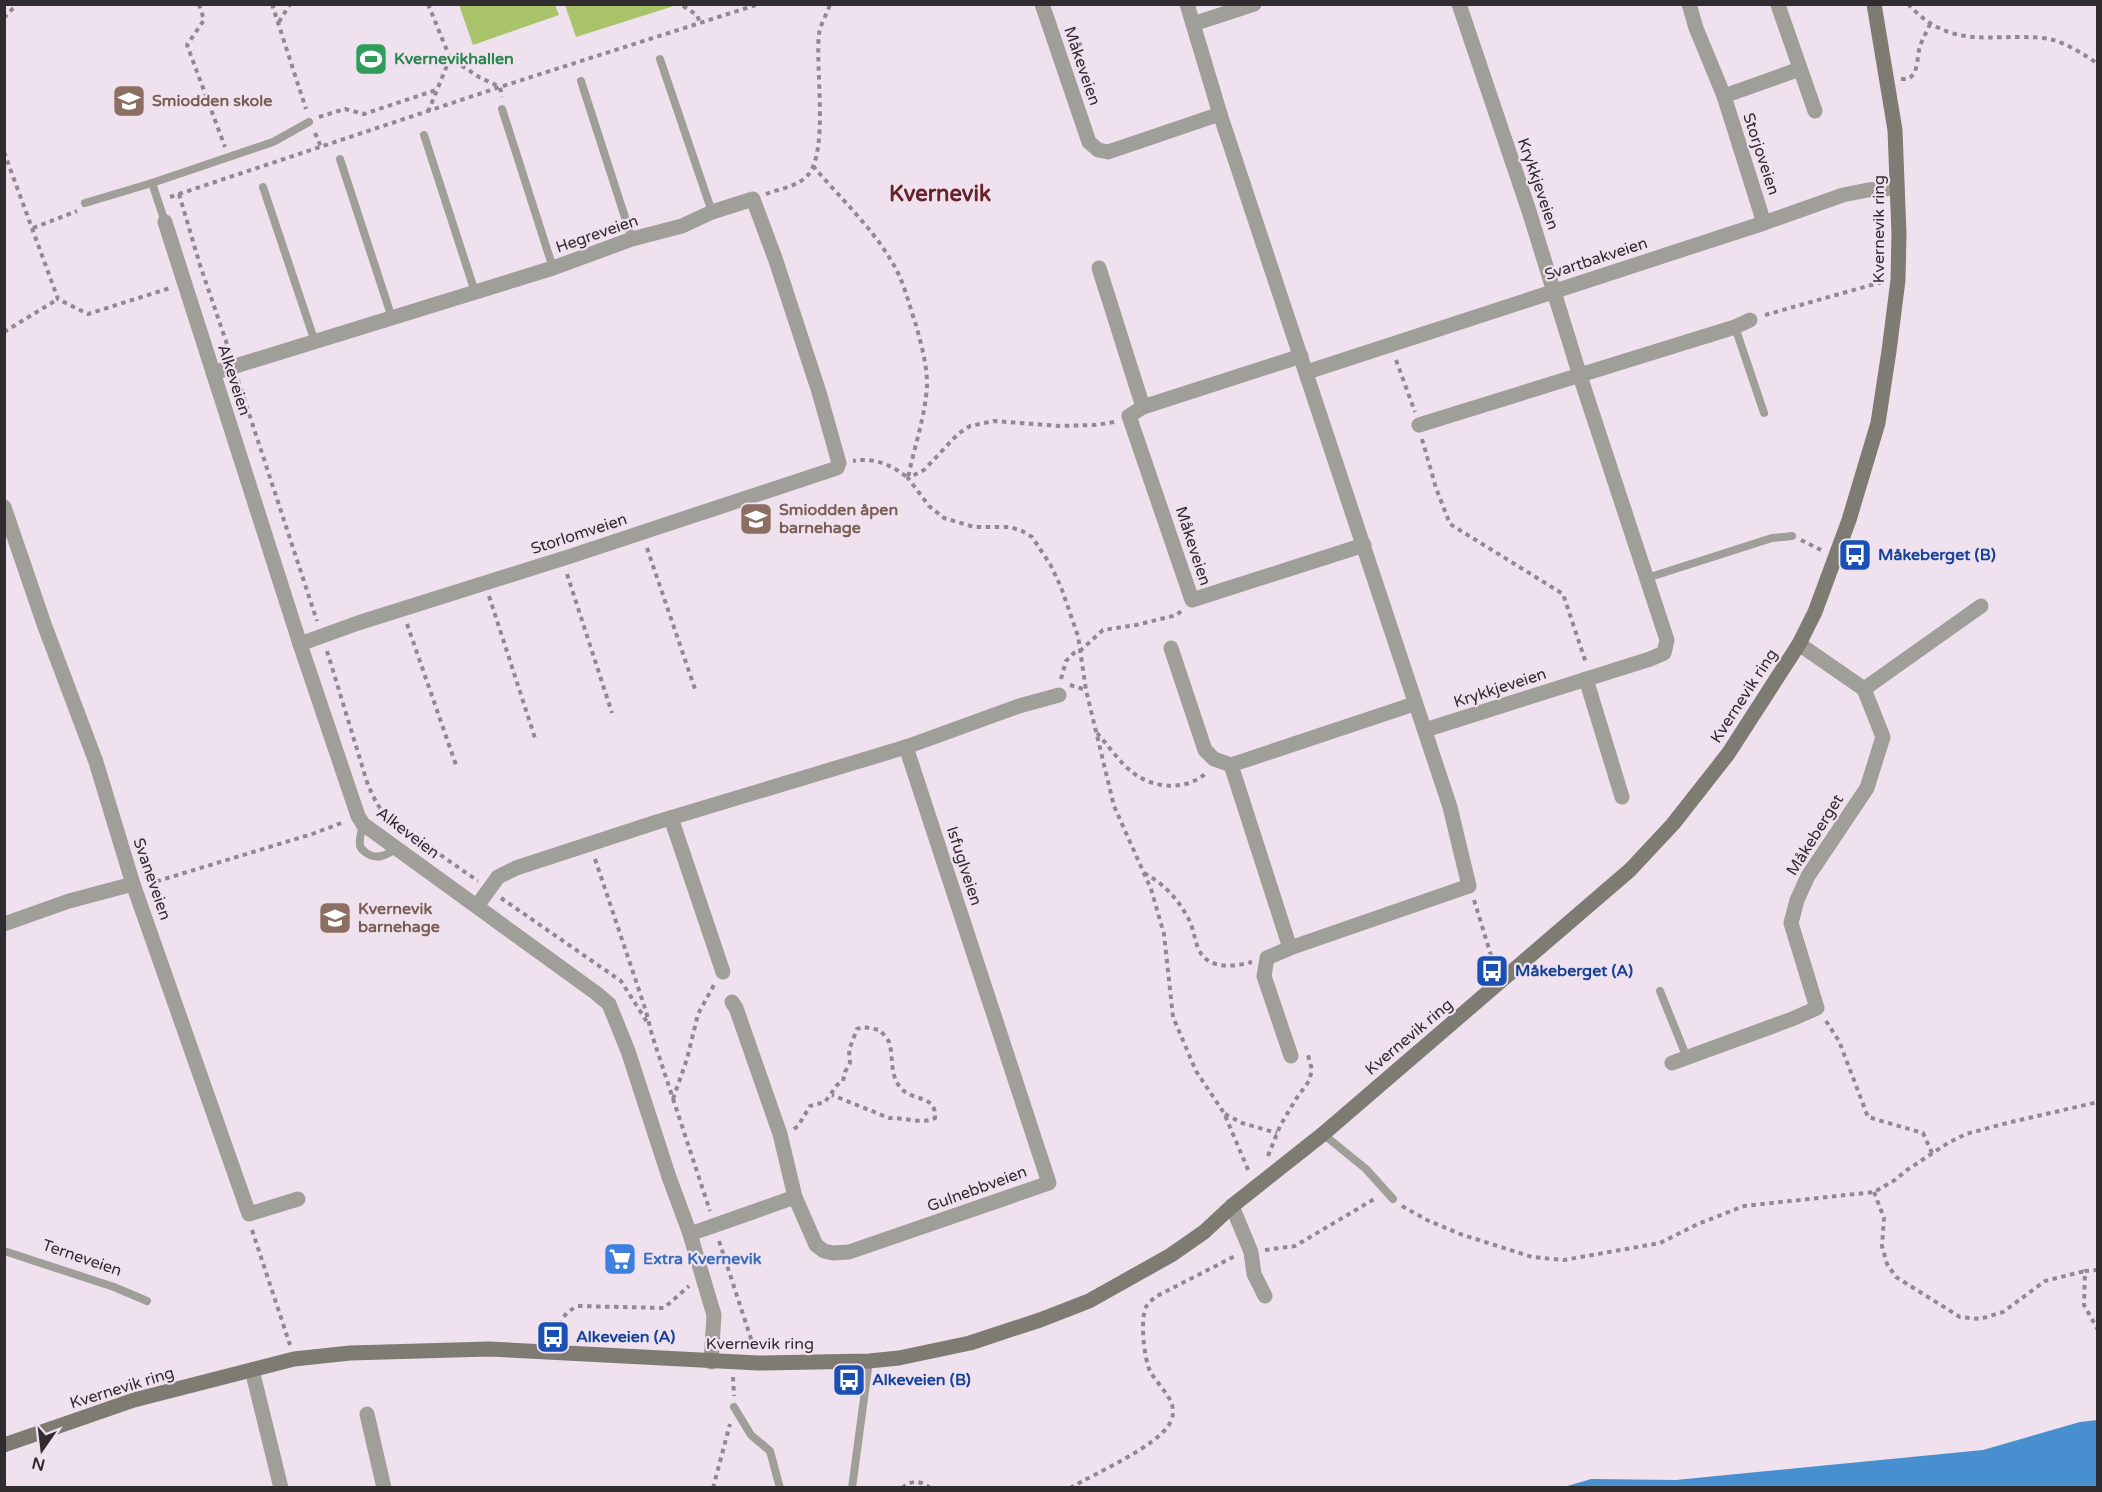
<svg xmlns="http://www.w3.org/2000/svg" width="2102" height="1492" font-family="'Varela Round',sans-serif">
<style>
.green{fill:#a8c36a}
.water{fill:#478fcf}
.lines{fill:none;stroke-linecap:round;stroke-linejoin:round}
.path{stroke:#918890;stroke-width:4;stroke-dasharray:4.5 4.5;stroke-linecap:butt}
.lane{stroke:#a09e98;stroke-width:8}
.street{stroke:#a09e98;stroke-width:15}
.secondary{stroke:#7e7b72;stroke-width:15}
.labels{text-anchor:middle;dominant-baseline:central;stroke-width:4.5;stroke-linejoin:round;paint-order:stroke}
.leisure-label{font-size:16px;font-weight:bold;fill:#27864d;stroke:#efe2ee;text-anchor:start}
.street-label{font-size:16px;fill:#302c30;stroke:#efe2ee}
.education-label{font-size:16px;font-weight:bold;fill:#785e54;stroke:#efe2ee;text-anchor:start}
.transit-label{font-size:16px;font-weight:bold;fill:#164399;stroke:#efe2ee;text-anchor:start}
.shop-label{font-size:16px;font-weight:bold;fill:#366cbe;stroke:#efe2ee;text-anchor:start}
.district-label{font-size:22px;font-weight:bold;fill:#68222a;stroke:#efe2ee}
</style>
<rect width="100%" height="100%" fill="#efe2ee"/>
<g class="green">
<polygon points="459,5 555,5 559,15 473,45"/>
<polygon points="565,5 565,4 677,5 576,37"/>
</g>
<polygon class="water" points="2097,1420 2097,1487 1564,1487 1591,1479 1676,1480 1983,1450 2080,1422"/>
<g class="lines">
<g class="path">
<polyline points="199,4 204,20 187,45 225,147"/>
<polyline points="272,4 306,109"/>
<polyline points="428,4 450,58 479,77 500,87 502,97"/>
<path d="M1908 4C1951 51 1989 33 2043 38 2062 40 2082 53 2098 64"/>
<polyline points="683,6 697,15 700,23"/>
<polyline points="4,18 17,4"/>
<polyline points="279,22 290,4"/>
<path d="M1901 79C1920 81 1916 58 1920 46 1923 38 1927 31 1930 24"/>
<polyline points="428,112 450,58"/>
<polyline points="319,117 345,109 364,114 439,89"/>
<polyline points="315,133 321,147"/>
<polyline points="4,152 58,299 88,314 170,288"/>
<path d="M813 166C841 199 879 234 898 273 906 290 910 308 916 325 921 344 927 364 927 384 926 415 914 447 908 478 892 465 874 457 853 461"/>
<polyline points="179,194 200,265 230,353"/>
<path d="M766 194C779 189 799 186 808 175 829 150 815 67 819 34 820 25 827 14 830 4"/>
<polyline points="170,197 500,87 759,4"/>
<polyline points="33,228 77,211"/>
<polyline points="1765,315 1882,282"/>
<polyline points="4,332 58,299"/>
<polyline points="1396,360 1415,412"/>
<polyline points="238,380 317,621"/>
<polyline points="1114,422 1095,425 1060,426 994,421 970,426 958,434 924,470 908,478 929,506 944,518 974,527 1010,527 1022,531 1032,537 1050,564 1061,587 1078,636 1086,690 1114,806 1151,889 1164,934 1173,1017 1196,1071 1224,1113 1249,1172"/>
<polyline points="1422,439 1436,488 1450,524 1563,594 1586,663"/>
<polyline points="1801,540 1821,550"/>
<polyline points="647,548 695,689"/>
<polyline points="567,574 612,713"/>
<polyline points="489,596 535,738"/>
<polyline points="407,624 456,765"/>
<path d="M327 651 367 782C373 797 378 808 390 820L478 881"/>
<polyline points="1061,679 1066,661 1074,653 1080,651 1103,630 1136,625 1177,615 1181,611"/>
<polyline points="1070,685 1086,690"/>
<path d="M1097 733C1108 745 1119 762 1132 772 1153 789 1187 791 1206 773"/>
<polyline points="595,859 646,1011 652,1035 710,1211"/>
<path d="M1144 873C1163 883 1177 898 1187 916 1193 926 1194 937 1198 948 1207 970 1233 967 1252 962"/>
<polyline points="148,884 312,834 344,822"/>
<polyline points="501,898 621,981 647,1022"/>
<polyline points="1474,900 1494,965"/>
<polyline points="1826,1021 1839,1041 1868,1117 1923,1133 1932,1153"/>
<polyline points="673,1099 687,1059 698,1014 714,985"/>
<polyline points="1225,1114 1242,1123 1277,1133"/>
<path d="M794 1129 798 1126 810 1106 825 1102 837 1085 843 1081 845 1072 850 1063 849 1050 857 1029 863 1027 880 1030C883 1034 887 1038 889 1042 894 1058 889 1073 900 1087 911 1102 937 1094 935 1118 923 1125 903 1117 889 1118L832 1095"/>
<polyline points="1268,1156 1280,1126 1296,1099 1309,1081 1312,1070 1308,1055"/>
<polyline points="1874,1192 1884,1218 1882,1246 1887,1264 1896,1277 1960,1317 1980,1319 2003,1312 2045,1281 2085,1271"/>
<polyline points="1402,1206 1427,1220 1460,1234 1532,1257 1564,1260 1660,1243 1698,1224 1744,1206 1874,1192 1895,1180 1907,1170 1948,1143 1966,1134 2007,1123 2098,1102"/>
<polyline points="252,1230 290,1345"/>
<polyline points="719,1241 754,1348"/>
<polyline points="1265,1250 1295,1246 1376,1198"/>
<polyline points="2098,1270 2085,1271 2084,1305 2098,1330"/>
<path d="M559 1334C560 1319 565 1312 578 1306L664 1308 689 1286"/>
<polyline points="733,1377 734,1396"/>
<polyline points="713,1488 730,1424"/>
<path d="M902 1488C911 1480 921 1480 930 1488"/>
<path d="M1070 1488C1094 1474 1158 1446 1170 1423 1181 1402 1159 1388 1150 1371 1144 1358 1140 1320 1146 1307 1148 1303 1152 1300 1155 1297L1237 1255"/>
</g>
<g class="lane">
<polyline points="660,59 712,212"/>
<polyline points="581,81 632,239"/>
<polyline points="502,109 553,268"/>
<polyline points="424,135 475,292"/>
<polyline points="340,159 392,318"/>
<polyline points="152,183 165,222"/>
<polyline points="263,187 315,342"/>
<polyline points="85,203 152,183 273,142 309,122"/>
<polyline points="1735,327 1764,413"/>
<polyline points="1647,578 1772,538 1792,536"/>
<path d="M363 824C362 830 359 838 360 844 360 849 362 849 365 852 376 861 387 855 397 848"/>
<polyline points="1660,991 1687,1058"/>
<polyline points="1323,1134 1366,1169 1393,1199"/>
<polyline points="4,1251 114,1287 147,1301"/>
<polyline points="734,1407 751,1435 770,1451 780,1488"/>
<polyline points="852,1488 869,1361"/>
</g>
<g class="street">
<polyline points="1042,4 1089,142 1098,150 1108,152 1220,114"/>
<polyline points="1187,4 1220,114 1450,807 1469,886 1290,948 1231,765 1414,704"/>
<polyline points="1689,4 1696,28 1724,96 1764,223"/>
<polyline points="1778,5 1815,111"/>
<polyline points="1193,24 1254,4"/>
<polyline points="1724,96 1800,69"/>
<polyline points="165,222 300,644 358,816 363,824 596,993 609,1004 628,1051 669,1177 690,1234 714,1315 711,1362"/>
<polyline points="1099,268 1143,407"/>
<polyline points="1301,356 1143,407 1129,416 1192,600 1364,545"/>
<polyline points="1307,372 1764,223 1843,195 1868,190 1897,188"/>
<polyline points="213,373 553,268 632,239 682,226 712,212 753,199 775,258 819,392 839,463 837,468 571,556 358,623 300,644"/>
<polyline points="1419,425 1735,327 1750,320"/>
<polyline points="4,507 44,624 96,762 133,884 249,1214 298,1199"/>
<polyline points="1799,644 1864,689 1981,606"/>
<polyline points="1171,648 1205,750 1214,759 1231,765"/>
<polyline points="1586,679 1622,797"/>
<polyline points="1425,730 1650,659 1664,653 1667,640 1580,376 1529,211 1459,4"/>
<polyline points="671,818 723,972"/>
<polyline points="477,906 498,877 516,868 657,822 906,747 1019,706 1059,695"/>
<polyline points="4,924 69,901 133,884"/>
<polyline points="1290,948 1267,958 1264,976 1291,1056"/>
<polyline points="732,1002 736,1008 780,1134 795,1197 816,1245 824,1251 833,1253 849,1252 1049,1183 906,747"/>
<polyline points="1672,1063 1792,1019 1817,1008 1791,923 1797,900 1808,876 1867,788 1883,737 1864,689"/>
<polyline points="1232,1206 1251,1252 1254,1274 1265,1296"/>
<polyline points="690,1234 795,1197"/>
<polyline points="252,1370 281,1488"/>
<polyline points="367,1414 384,1488"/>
</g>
<polyline class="secondary" points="4,1445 134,1400 294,1359 350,1353 489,1349 758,1363 869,1361 899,1358 970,1343 1040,1320 1089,1301 1171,1255 1204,1232 1232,1206 1323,1134 1630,870 1673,824 1728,754 1799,644 1815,612 1849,520 1878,423 1889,351 1898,280 1899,234 1895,130 1874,4"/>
</g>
<defs>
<g id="stadium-square" transform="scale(1.725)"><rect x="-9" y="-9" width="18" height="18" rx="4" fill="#2e9e5b" stroke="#efe2ee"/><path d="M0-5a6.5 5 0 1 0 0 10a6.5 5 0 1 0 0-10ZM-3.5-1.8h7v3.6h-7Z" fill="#fff"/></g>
<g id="school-square" transform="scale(1.725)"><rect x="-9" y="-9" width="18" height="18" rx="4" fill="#8d6e63" stroke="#efe2ee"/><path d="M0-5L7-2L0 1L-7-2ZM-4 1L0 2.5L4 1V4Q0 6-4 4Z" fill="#fff"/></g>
<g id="bus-square" transform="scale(1.725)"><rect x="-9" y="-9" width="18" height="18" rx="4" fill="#1a4fb4" stroke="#efe2ee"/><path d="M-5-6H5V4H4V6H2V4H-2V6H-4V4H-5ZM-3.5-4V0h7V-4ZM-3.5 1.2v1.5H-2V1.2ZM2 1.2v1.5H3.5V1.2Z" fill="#fff"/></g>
<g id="supermarket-square" transform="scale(1.725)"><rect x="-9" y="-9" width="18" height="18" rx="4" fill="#3f7fe0" stroke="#efe2ee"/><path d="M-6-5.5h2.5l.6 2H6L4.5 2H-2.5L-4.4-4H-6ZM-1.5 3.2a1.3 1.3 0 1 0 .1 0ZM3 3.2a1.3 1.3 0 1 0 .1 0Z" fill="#fff"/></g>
</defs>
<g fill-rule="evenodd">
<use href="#stadium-square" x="371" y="59"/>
<use href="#school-square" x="129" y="101"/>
<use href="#school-square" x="756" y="519"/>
<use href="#bus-square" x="1855" y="555"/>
<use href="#school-square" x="335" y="918"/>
<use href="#bus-square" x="1492" y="971"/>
<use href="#supermarket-square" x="620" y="1259"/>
<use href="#bus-square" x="553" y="1337"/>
<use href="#bus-square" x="849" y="1380"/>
</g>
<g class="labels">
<g class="leisure-label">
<text x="394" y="59">Kvernevikhallen</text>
</g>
<g class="street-label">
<text transform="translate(1082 66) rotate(71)">Måkeveien</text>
<text transform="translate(1761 154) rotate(72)">Storjoveien</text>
<text transform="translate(1538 184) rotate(71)">Krykkjeveien</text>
<text transform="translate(1879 229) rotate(-90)">Kvernevik ring</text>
<text transform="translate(597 234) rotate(-19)">Hegreveien</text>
<text transform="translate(1596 259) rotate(-18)">Svartbakveien</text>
<text transform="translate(234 380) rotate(72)">Alkeveien</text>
<text transform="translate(579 534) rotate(-18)">Storlomveien</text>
<text transform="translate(1193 546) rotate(72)">Måkeveien</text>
<text transform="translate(1500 688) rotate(-18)">Krykkjeveien</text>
<text transform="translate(1744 696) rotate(-57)">Kvernevik ring</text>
<text transform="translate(408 833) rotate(37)">Alkeveien</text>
<text transform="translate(1815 835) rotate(-58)">Måkeberget</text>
<text transform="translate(964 866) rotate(72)">Isfuglveien</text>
<text transform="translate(152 879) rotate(71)">Svaneveien</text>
<text transform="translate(1409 1037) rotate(-40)">Kvernevik ring</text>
<text transform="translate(977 1189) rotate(-20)">Gulnebbveien</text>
<text transform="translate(82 1258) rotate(19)">Terneveien</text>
<text x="760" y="1344">Kvernevik ring</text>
<text transform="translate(122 1388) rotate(-17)">Kvernevik ring</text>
</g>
<g class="education-label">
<text x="152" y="101">Smiodden skole</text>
<text x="779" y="510">Smiodden åpen<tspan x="779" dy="18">barnehage</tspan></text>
<text x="358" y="909">Kvernevik<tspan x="358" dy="18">barnehage</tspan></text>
</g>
<g class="transit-label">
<text x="1878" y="555">Måkeberget (B)</text>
<text x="1515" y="971">Måkeberget (A)</text>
<text x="576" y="1337">Alkeveien (A)</text>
<text x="872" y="1380">Alkeveien (B)</text>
</g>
<g class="shop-label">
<text x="643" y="1259">Extra Kvernevik</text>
</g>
<g class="district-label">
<text x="940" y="194">Kvernevik</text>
</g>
</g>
<rect width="2102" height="1492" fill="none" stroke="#302c30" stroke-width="12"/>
<g transform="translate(42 1450) rotate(194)" stroke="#efe2ee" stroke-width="4.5" paint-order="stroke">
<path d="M0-4.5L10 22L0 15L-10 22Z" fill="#302c30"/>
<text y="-9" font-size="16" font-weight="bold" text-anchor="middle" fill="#302c30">N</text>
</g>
</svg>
